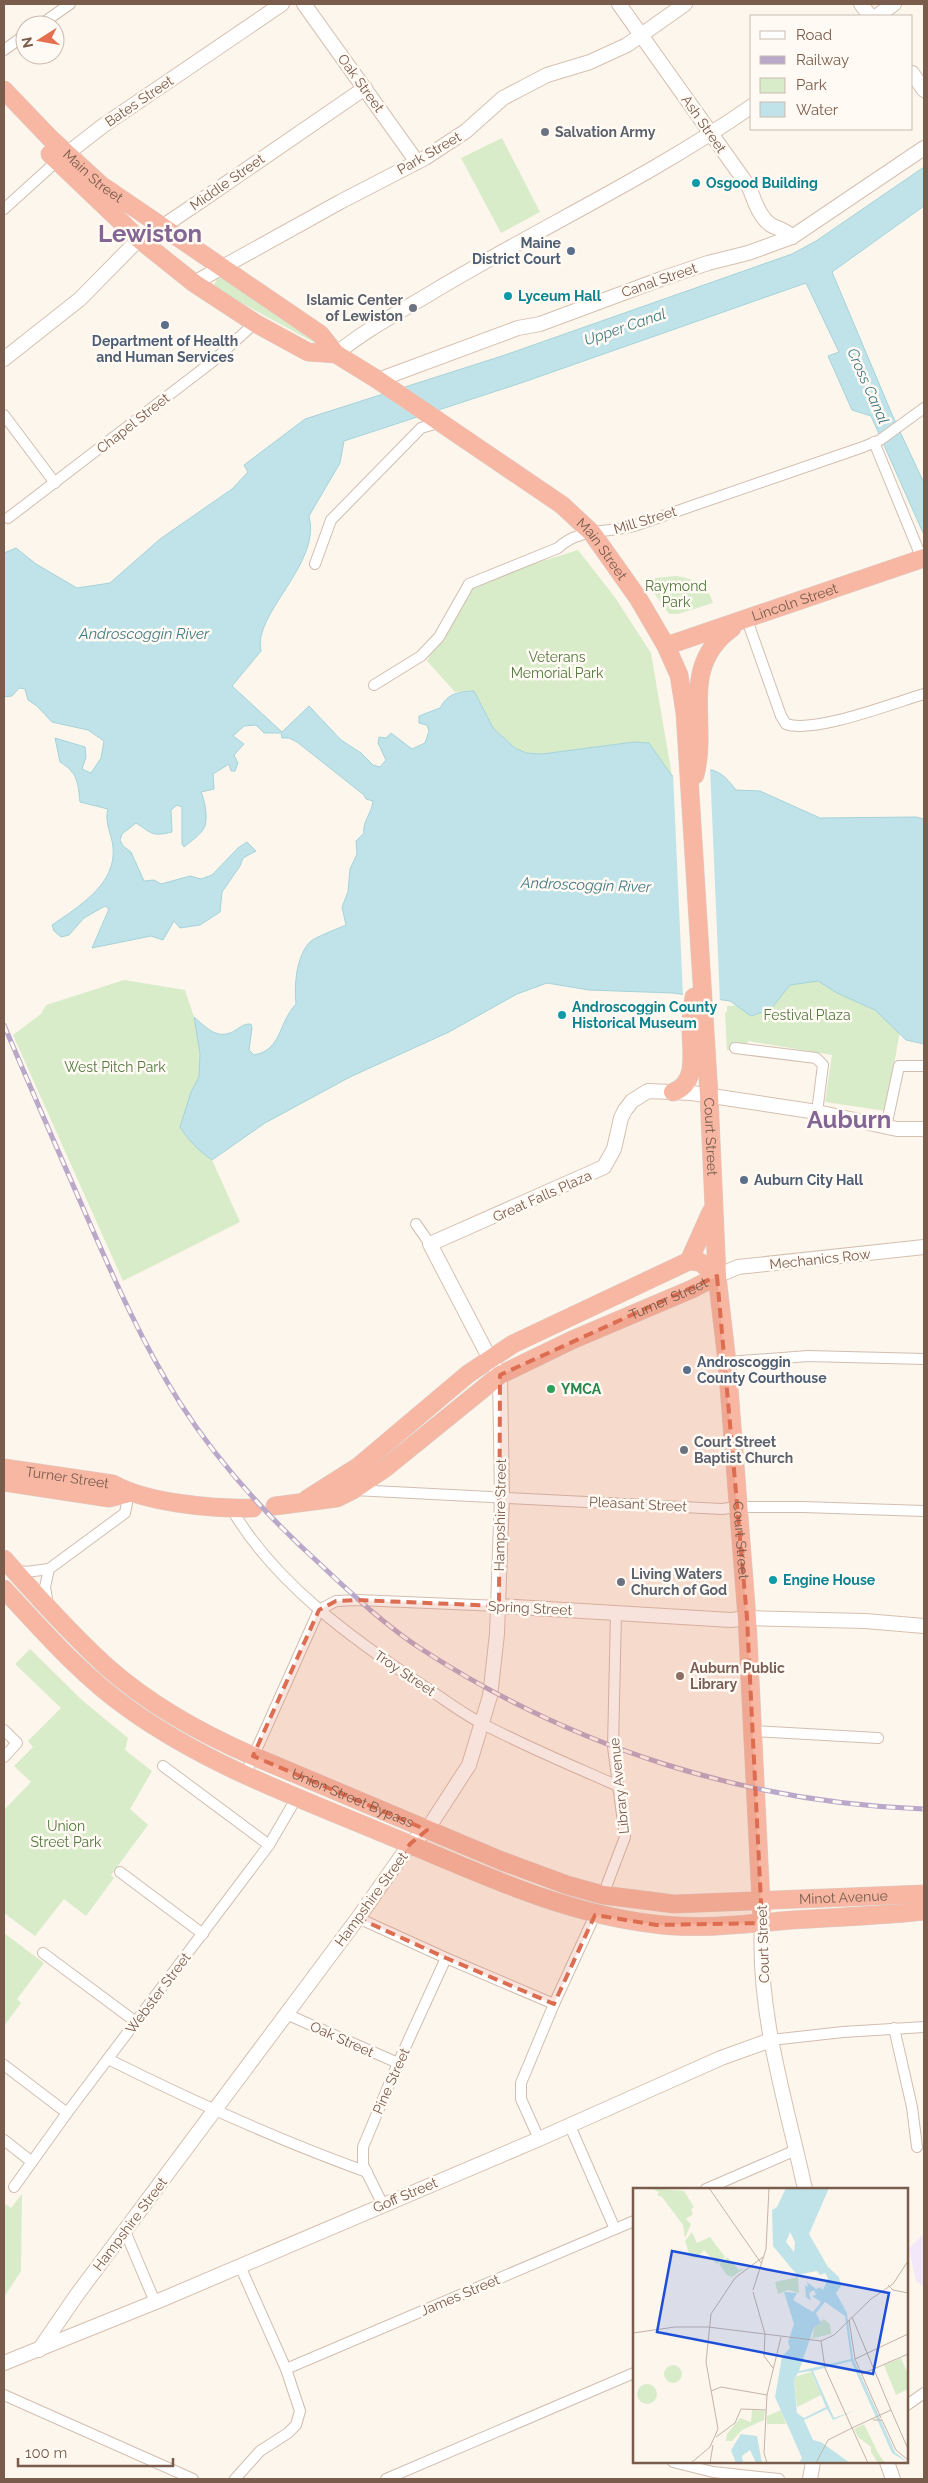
<svg xmlns="http://www.w3.org/2000/svg" width="928" height="2483" font-family="Raleway,sans-serif">
<style>
.education{fill:#f3e8fa}
.green{fill:#d8ecc9}
.water{fill:#bfe3e8;stroke:#a5d3da}
.pier{fill:#fdf6ec}
.lines{fill:none;stroke-linecap:round;stroke-linejoin:round}
.street-casing{stroke:#d1beb0;stroke-width:12}
.secondary-casing{stroke:#d6c0b0;stroke-width:16}
.highway-casing{stroke:#dad1cd;stroke-width:19}
.street{stroke:#fff;stroke-width:10}
.secondary{stroke:#fff;stroke-width:14}
.highway{stroke:#f7b7a3;stroke-width:18}
.rail-casing{stroke:#b9a8c9;stroke-width:5}
.rail{stroke:#fffaf3;stroke-width:3;stroke-dasharray:9;stroke-linecap:butt}
.marked{fill:#dc6d51;fill-opacity:0.2;stroke:#dc6d51;stroke-width:4;stroke-dasharray:10 6;stroke-linejoin:round}
.worship-dot{fill:#6b7280;stroke:#fffaf3;stroke-width:2}
.culture-dot{fill:#0f9aa8;stroke:#fffaf3;stroke-width:2}
.service-dot{fill:#5c6f8a;stroke:#fffaf3;stroke-width:2}
.leisure-dot{fill:#2e9e5b;stroke:#fffaf3;stroke-width:2}
.education-dot{fill:#8d6e63;stroke:#fffaf3;stroke-width:2}
.labels{text-anchor:middle;dominant-baseline:central;stroke-width:5;stroke-linejoin:round;paint-order:stroke}
.street-label{font-size:14px;fill:#7a5c4d;stroke:#fffaf3}
.worship-label{font-size:14px;font-weight:bold;fill:#5b616d;stroke:#fffaf3;text-anchor:start}
.culture-label{font-size:14px;font-weight:bold;fill:#0d838f;stroke:#fffaf3;text-anchor:start}
.service-label{font-size:14px;font-weight:bold;fill:#4e5e75;stroke:#fffaf3;text-anchor:start}
.park-label{font-size:14px;fill:#537a41;stroke:#fffaf3}
.leisure-label{font-size:14px;font-weight:bold;fill:#27864d;stroke:#fffaf3;text-anchor:start}
.education-label{font-size:14px;font-weight:bold;fill:#785e54;stroke:#fffaf3;text-anchor:start}
.water-label{font-size:15px;font-style:italic;fill:#437c86;stroke:#fffaf3}
.town-label{font-size:24px;font-weight:bold;fill:#846695;stroke:#fffaf3}
.inset-road{fill:none;stroke:#c5b3a7;stroke-width:1}
.view{fill:#1d4ed8;fill-opacity:0.15;stroke:#1d4ed8;stroke-width:2.5}
.inset-edge{fill:none;stroke:#7a5c4d;stroke-width:2.5}
</style>
<rect width="100%" height="100%" fill="#fdf6ec"/>
<polygon class="education" points="924,2233 924,2287 916,2281 909,2249"/>
<g class="green">
<polygon points="502,138 540,212 501,233 461,158"/>
<polygon points="223,278 321,343 319,345 216,289 214,285 217,279"/>
<polygon points="578,550 614,596 651,653 672,776 649,743 634,742 542,754 526,753 515,748 493,728 474,691 455,692 427,661 469,584"/>
<path d="M676 576C693 578 708 586 713 603L678 614H669L650 587 655 578Z"/>
<path d="M799 972C808 976 818 978 826 983 838 991 842 999 859 996L901 1025 886 1111 825 1102 832 1055 748 1041 746 1052 727 1050 725 1013 727 1012V1006L744 1005Z"/>
<polygon points="124,980 185,990 194,1017 200,1054 199,1077 191,1092 202,1153 212,1160 240,1222 123,1281 13,1035 41,1014 46,1005"/>
<polygon points="30,1649 83,1701 128,1738 125,1750 152,1771 130,1809 148,1825 111,1875 114,1878 86,1916 64,1899 35,1936 4,1913 4,1810 31,1782 14,1766 33,1747 28,1741 61,1708 15,1664"/>
<polygon points="4,1933 44,1963 17,1999 21,2003 4,2026"/>
<polygon points="22,2194 21,2271 4,2297 4,2203 11,2208"/>
</g>
<path class="water" d="M924 167V206L832 272 894 419 924 483V535L871 416 852 410 828 356 839 352 806 283 521 383 344 441 340 463 309 516C322 564 252 614 261 651L232 686 282 732 309 706 341 740 361 753 373 765 380 767 386 760 378 743 379 737 386 738 391 733 412 749 425 743 429 731 427 725 419 723V716L440 708C448 693 458 692 474 691L493 728 515 748 526 753 542 754 634 742 649 743 672 776C704 770 714 760 736 790L760 791 820 818 916 817 924 819V1044L906 1040 875 1010 837 993 818 981 790 985 771 1009 751 1016 730 1001 673 993 589 990 547 983 517 994 449 1032 350 1077 265 1123 212 1160C199 1151 188 1140 180 1127L191 1092 199 1077 200 1054 194 1017C208 1029 218 1041 236 1030 242 1026 244 1024 251 1024L252 1028 249 1050 254 1055C282 1050 278 1023 296 1004 294 986 296 955 311 941 314 938 339 928 346 925L342 907 348 892 350 869 357 854 356 841 364 833C362 822 372 813 373 801L366 799 364 795 297 742 289 738H282L281 733H264L256 725 244 726 233 736 244 744 234 755 238 763 235 771H231L229 764 213 774 214 789 201 792C204 798 208 815 205 826 202 834 190 842 184 847L182 844V807L177 805 171 810 172 832C151 837 152 833 136 823L122 834 120 840 123 846 131 852 144 881 154 880 161 884 190 876 201 879 212 875 238 848 247 842 256 851 243 858 240 866 222 892 220 912 200 925 180 928 174 921 163 940 151 936 92 948 109 909 105 906 84 918 69 935 61 937 54 931 52 925C78 907 117 884 113 847 112 835 104 822 108 809L80 802C78 783 78 773 60 762L55 738 85 747 86 757 82 769 91 773 101 758 104 741 88 730 52 722 37 706 28 700 25 689 19 688 12 696 4 697V553L16 548 36 564 77 588 110 583 160 539 232 489 248 472 244 465 305 419 505 355 792 254 816 241Z"/>
<polygon class="pier" points="710,767 720,1002 683,997 673,773"/>
<g class="lines">
<g class="street-casing">
<g id="street">
<polyline points="40,25 70,4"/>
<polyline points="4,50 25,35"/>
<polyline points="4,209 57,161"/>
<polyline points="4,415 55,483"/>
<polyline points="874,442 922,559"/>
<polyline points="8,518 212,362 255,323"/>
<polyline points="315,564 331,520 421,428 438,423"/>
<path d="M746 617 781 716 786 724C814 734 893 703 924 694"/>
<path d="M374 685 421 656 439 637 469 584 558 548C579 528 607 533 634 526L863 447 880 440 924 408"/>
<polyline points="735,1048 816,1058 823,1065 817,1112"/>
<polyline points="886,1127 899,1066 924,1066"/>
<polyline points="416,1224 430,1244"/>
<polyline points="727,1362 808,1356 924,1359"/>
<polyline points="354,1490 722,1509 737,1507 803,1507 924,1511"/>
<path d="M231 1508C275 1584 354 1640 425 1687 444 1699 463 1714 483 1724 527 1747 573 1766 618 1786"/>
<polyline points="15,1570 26,1572 49,1569 125,1513 129,1493"/>
<polyline points="48,1605 45,1587 49,1569"/>
<polyline points="4,1730 17,1743 4,1757"/>
<polyline points="752,1731 878,1738"/>
<polyline points="163,1766 269,1845"/>
<polyline points="245,1775 319,1610 336,1601 358,1600 499,1606"/>
<polyline points="120,1872 203,1934"/>
<polyline points="603,1895 625,1837 613,1747 616,1613"/>
<polyline points="358,1918 446,1958 554,2004"/>
<polyline points="43,1953 136,2022"/>
<polyline points="286,2014 398,2063"/>
<polyline points="894,2028 912,2107 917,2147"/>
<polyline points="771,2040 843,2032 924,2027"/>
<path d="M108 2059C192 2101 278 2140 367 2172"/>
<polyline points="4,2065 67,2113"/>
<polyline points="570,2126 615,2229"/>
<polyline points="539,2139 521,2099 521,2083 554,2004 595,1915"/>
<polyline points="4,2140 32,2162"/>
<polyline points="14,2187 67,2113 269,1845 297,1797"/>
<polyline points="706,2189 796,2150"/>
<polyline points="383,2205 363,2165 363,2147 398,2063 446,1958"/>
<polyline points="125,2231 155,2302"/>
<polyline points="286,2369 634,2221"/>
<polyline points="4,2395 193,2479"/>
<polyline points="907,2405 924,2393"/>
<polyline points="673,2462 713,2472 779,2479"/>
<polyline points="235,2479 260,2451 288,2433 296,2425 300,2411 286,2369 240,2266"/>
<polyline points="386,2479 634,2373"/>
</g>
</g>
<g class="secondary-casing">
<g id="secondary">
<polyline points="304,4 417,162"/>
<path d="M619 4 749 187C754 199 759 217 771 225 779 229 786 230 792 237"/>
<polyline points="861,4 870,16"/>
<polyline points="877,16 894,4"/>
<polyline points="912,73 924,90"/>
<polyline points="60,159 104,125 282,4"/>
<polyline points="194,283 340,202 425,158 466,131 503,98 524,87 547,75 590,62 627,45 685,4"/>
<path d="M336 354C365 330 398 313 431 293 537 229 650 177 752 106"/>
<polyline points="4,359 80,299 139,239 162,227 202,200 365,88"/>
<polyline points="378,380 518,328 540,324 661,279 708,263 748,253 792,237 924,148"/>
<polyline points="717,1276 738,1267 924,1247"/>
<polyline points="499,1606 731,1620 747,1618 865,1621 924,1626"/>
<path d="M762 1923C757 2014 786 2101 805 2189"/>
<polyline points="39,2350 76,2296 358,1918 410,1844 427,1830 469,1765 490,1696 497,1634 502,1496 500,1375 490,1359 430,1244 604,1167 614,1149 621,1118 625,1110 632,1101 648,1091 692,1093 817,1112 897,1129 924,1129"/>
<polyline points="4,2363 163,2299 539,2139 721,2058 771,2040"/>
<polyline points="887,2462 893,2479"/>
<polyline points="810,2479 813,2462"/>
</g>
</g>
<g class="highway-casing">
<g id="highway">
<path id="s1" d="M4 90 50 138 101 185 320 334 336 354 378 380 562 505 592 533 638 598 666 646 679 675 685 713 709 1095 717 1276 727 1362 747 1618 762 1923"/>
<polyline points="50,154 139,239 194,283 255,323 308,352 336,354"/>
<path id="s2" d="M666 646 924 558"/>
<path d="M695 775C709 721 678 667 732 628"/>
<path d="M673 1092C700 1083 690 1047 691 1025 691 1015 692 1006 694 997"/>
<polyline points="689,1261 711,1212"/>
<path id="s3" d="M4 1468 113 1484C146 1503 214 1509 253 1508"/>
<polyline points="4,1482 109,1498 129,1493"/>
<polyline points="307,1499 359,1466 468,1374 513,1344 689,1261 700,1262 717,1276"/>
<path id="s4" d="M275 1506 337 1498 353 1490 384 1469 500 1375 572 1340 692 1289 717 1276"/>
<path id="s5" d="M4 1559C37 1596 70 1633 107 1667 150 1705 200 1733 253 1756L502 1861 567 1885 603 1895 674 1904 924 1894"/>
<path d="M4 1589C43 1631 82 1676 129 1709 207 1765 297 1797 385 1834 473 1870 559 1913 654 1924 699 1930 747 1924 792 1920 836 1917 880 1916 924 1911"/>
</g>
</g>
<use href="#street" class="street"/>
<use href="#secondary" class="secondary"/>
<use href="#highway" class="highway"/>
<g class="rail-casing">
<path id="rail" d="M4 1025C31 1089 59 1153 87 1217 115 1281 142 1343 180 1403 219 1464 268 1517 321 1565 354 1596 388 1628 426 1652 575 1748 748 1803 924 1809"/>
</g>
<use href="#rail" class="rail"/>
</g>
<path class="marked" d="M717 1276 747 1618 762 1923 657 1925 595 1915 554 2004 446 1958 358 1918 410 1844 427 1830 253 1756 319 1610 336 1601 358 1600 499 1606 500 1375Z"/>
<g class="worship-dot">
<circle cx="545" cy="132" r="5"/>
<circle cx="413" cy="308" r="5"/>
<circle cx="684" cy="1450" r="5"/>
<circle cx="621" cy="1582" r="5"/>
</g>
<g class="culture-dot">
<circle cx="696" cy="183" r="5"/>
<circle cx="508" cy="296" r="5"/>
<circle cx="562" cy="1015" r="5"/>
<circle cx="773" cy="1580" r="5"/>
</g>
<g class="service-dot">
<circle cx="571" cy="251" r="5"/>
<circle cx="165" cy="325" r="5"/>
<circle cx="744" cy="1180" r="5"/>
<circle cx="687" cy="1370" r="5"/>
</g>
<circle class="leisure-dot" cx="551" cy="1389" r="5"/>
<circle class="education-dot" cx="680" cy="1676" r="5"/>
<g class="labels">
<g class="street-label">
<text transform="translate(361 83) rotate(54)">Oak Street</text>
<text transform="translate(139 101) rotate(-34)">Bates Street</text>
<text transform="translate(704 124) rotate(55)">Ash Street</text>
<text transform="translate(429 153) rotate(-30)">Park Street</text>
<text stroke="none"><textPath href="#s1" startOffset="124">Main Street</textPath></text>
<text transform="translate(227 182) rotate(-35)">Middle Street</text>
<text transform="translate(659 280) rotate(-19)">Canal Street</text>
<text transform="translate(133 423) rotate(-38)">Chapel Street</text>
<text transform="translate(645 520) rotate(-17)">Mill Street</text>
<text stroke="none"><textPath href="#s1" startOffset="758">Main Street</textPath></text>
<text stroke="none"><textPath href="#s2" startOffset="136">Lincoln Street</textPath></text>
<text stroke="none"><textPath href="#s1" startOffset="1369">Court Street</textPath></text>
<text transform="translate(542 1196) rotate(-24)">Great Falls Plaza</text>
<text transform="translate(820 1259) rotate(-6)">Mechanics Row</text>
<text stroke="none"><textPath href="#s4" startOffset="452">Turner Street</textPath></text>
<text stroke="none"><textPath href="#s3" startOffset="64">Turner Street</textPath></text>
<text transform="translate(638 1504) rotate(3)">Pleasant Street</text>
<text transform="translate(500 1515) rotate(-89)">Hampshire Street</text>
<text stroke="none"><textPath href="#s1" startOffset="1774">Court Street</textPath></text>
<text transform="translate(530 1608) rotate(3)">Spring Street</text>
<text transform="translate(405 1673) rotate(34)">Troy Street</text>
<text transform="translate(619 1786) rotate(-96)">Library Avenue</text>
<text stroke="none"><textPath href="#s5" startOffset="429">Union Street Bypass</textPath></text>
<text stroke="none"><textPath href="#s5" startOffset="939">Minot Avenue</textPath></text>
<text transform="translate(371 1899) rotate(-54)">Hampshire Street</text>
<text transform="translate(763 1944) rotate(-92)">Court Street</text>
<text transform="translate(158 1993) rotate(-53)">Webster Street</text>
<text transform="translate(342 2039) rotate(24)">Oak Street</text>
<text transform="translate(391 2081) rotate(-66)">Pine Street</text>
<text transform="translate(405 2195) rotate(-23)">Goff Street</text>
<text transform="translate(130 2224) rotate(-53)">Hampshire Street</text>
<text transform="translate(460 2295) rotate(-23)">James Street</text>
</g>
<g class="worship-label">
<text x="555" y="132">Salvation Army</text>
<text x="403" y="300" text-anchor="end">Islamic Center<tspan x="403" dy="16">of Lewiston</tspan></text>
<text x="694" y="1442">Court Street<tspan x="694" dy="16">Baptist Church</tspan></text>
<text x="631" y="1574">Living Waters<tspan x="631" dy="16">Church of God</tspan></text>
</g>
<g class="culture-label">
<text x="706" y="183">Osgood Building</text>
<text x="518" y="296">Lyceum Hall</text>
<text x="572" y="1007">Androscoggin County<tspan x="572" dy="16">Historical Museum</tspan></text>
<text x="783" y="1580">Engine House</text>
</g>
<g class="service-label">
<text x="561" y="243" text-anchor="end">Maine<tspan x="561" dy="16">District Court</tspan></text>
<text x="165" y="341" text-anchor="middle">Department of Health<tspan x="165" dy="16">and Human Services</tspan></text>
<text x="754" y="1180">Auburn City Hall</text>
<text x="697" y="1362">Androscoggin<tspan x="697" dy="16">County Courthouse</tspan></text>
</g>
<g class="park-label">
<text x="676" y="586">Raymond<tspan x="676" dy="16">Park</tspan></text>
<text x="557" y="657">Veterans<tspan x="557" dy="16">Memorial Park</tspan></text>
<text x="807" y="1015">Festival Plaza</text>
<text x="115" y="1067">West Pitch Park</text>
<text x="66" y="1826">Union<tspan x="66" dy="16">Street Park</tspan></text>
</g>
<g class="leisure-label">
<text x="561" y="1389">YMCA</text>
</g>
<g class="education-label">
<text x="690" y="1668">Auburn Public<tspan x="690" dy="16">Library</tspan></text>
</g>
<g class="water-label">
<text transform="translate(625 327) rotate(-19)">Upper Canal</text>
<text transform="translate(868 386) rotate(66)">Cross Canal</text>
<text x="144" y="634">Androscoggin River</text>
<text transform="translate(586 885) rotate(2)">Androscoggin River</text>
</g>
<g class="town-label">
<text x="150" y="233">Lewiston</text>
<text x="849" y="1119">Auburn</text>
</g>
</g>
<g transform="translate(633 2188)">
<rect width="275" height="275" fill="#fdf6ec"/>
<path d="M17 0 51 3 61 19 58 21 60 26 53 31 58 36 52 50 50 37 29 9 24 7 26 4ZM59 44 64 55 77 49 92 69 84 76 71 62 64 70 57 69 52 53ZM94 69 106 82 112 80 99 89 94 87 86 76ZM165 89 166 105 155 102 145 106 142 94ZM191 131 197 136 198 146 177 151 180 149 181 139ZM268 170 275 186V201L263 207 251 177ZM31 186a9 9 0 1 1 18 0a9 9 0 1 1-18 0ZM178 184 188 207 164 219 161 189ZM4 206a10 10 0 1 1 20 0a10 10 0 1 1-20 0ZM119 222 132 223 131 232 109 242 99 253H93L94 246 107 230 118 234ZM148 222 153 236H134V228ZM231 236 245 265 252 275H245L238 264V259L225 249 221 241Z" fill="#d8ecc9"/>
<path d="M153 0H196L176 46 195 79 206 89 208 98 203 105 214 125 220 170 262 264 275 275 259 265 218 173 180 183 201 230 223 222 200 232 194 221 171 232 180 252 188 254 217 275H166L169 270 142 209 149 169 157 160 155 154 161 136 151 104 164 105 160 112 180 124 188 114 179 108 183 107 181 102 176 105 178 113 173 109 172 97 175 99 174 94 183 101 191 98 187 100 190 102 195 90 192 85 187 87 184 83 164 87 140 58 139 22 144 19ZM157 44 162 54 161 64 153 54ZM192 114 212 128 218 171 166 183 181 139 188 135 183 125ZM178 183 193 219 171 230 164 225 161 191 165 185ZM108 246 124 248 129 275H123L117 262 109 268 110 275H103L98 262Z" fill="#bfe3e8" fill-rule="evenodd"/>
<path class="inset-road" d="M76 0 128 75M255 97 260 102 275 105M120 102 133 61 136 0M120 104 132 146M219 129 258 222M216 132 222 171 248 230M75 139 188 153 201 147 238 111 260 96 275 73M0 145 42 139H75M132 146 131 168 140 180M188 153 192 180 219 240 258 222 275 261M222 171 275 146M229 186 275 166M78 203 88 199 134 207M240 232H249L263 262 275 272M83 249 102 235 108 221 133 222M58 275 77 259 85 241 73 174 78 126 102 90 130 69M77 275 80 257M134 275 131 265 134 207 148 149M183 275 195 252 219 240 235 275"/>
<path class="view" d="M39 63 256 105 240 186 24 144Z"/>
<rect width="275" height="275" class="inset-edge"/>
</g>
<rect width="928" height="2483" fill="none" stroke="#7a5c4d" stroke-width="10"/>
<rect x="750" y="15" width="162" height="115" fill="#fffaf3" stroke="#cabbb1"/>
<rect x="760" y="31" width="25" height="8" fill="#ffffff" stroke="#cabbb1"/>
<text x="796" y="40" font-size="15" fill="#7a5c4d">Road</text>
<rect x="760" y="56" width="25" height="8" fill="#b9a8c9" stroke="#cabbb1"/>
<text x="796" y="65" font-size="15" fill="#7a5c4d">Railway</text>
<rect x="760" y="78" width="25" height="15" fill="#d8ecc9" stroke="#cabbb1"/>
<text x="796" y="90" font-size="15" fill="#7a5c4d">Park</text>
<rect x="760" y="102" width="25" height="15" fill="#bfe3e8" stroke="#cabbb1"/>
<text x="796" y="115" font-size="15" fill="#7a5c4d">Water</text>
<g transform="translate(40 40) rotate(259)"><circle r="24" fill="#fffaf3" stroke="#cabbb1"/>
<path d="M0-4L9 19L0 12L-9 19Z" fill="#e76f51"/>
<text y="-8" font-size="14" font-weight="bold" text-anchor="middle" fill="#7a5c4d">N</text>
</g>
<path d="M18 2458v8h155v-8" fill="none" stroke="#7a5c4d" stroke-width="2.5"/>
<text x="25" y="2458" font-size="15" fill="#7a5c4d" stroke="#fffaf3" stroke-width="4" paint-order="stroke">100 m</text>
</svg>
